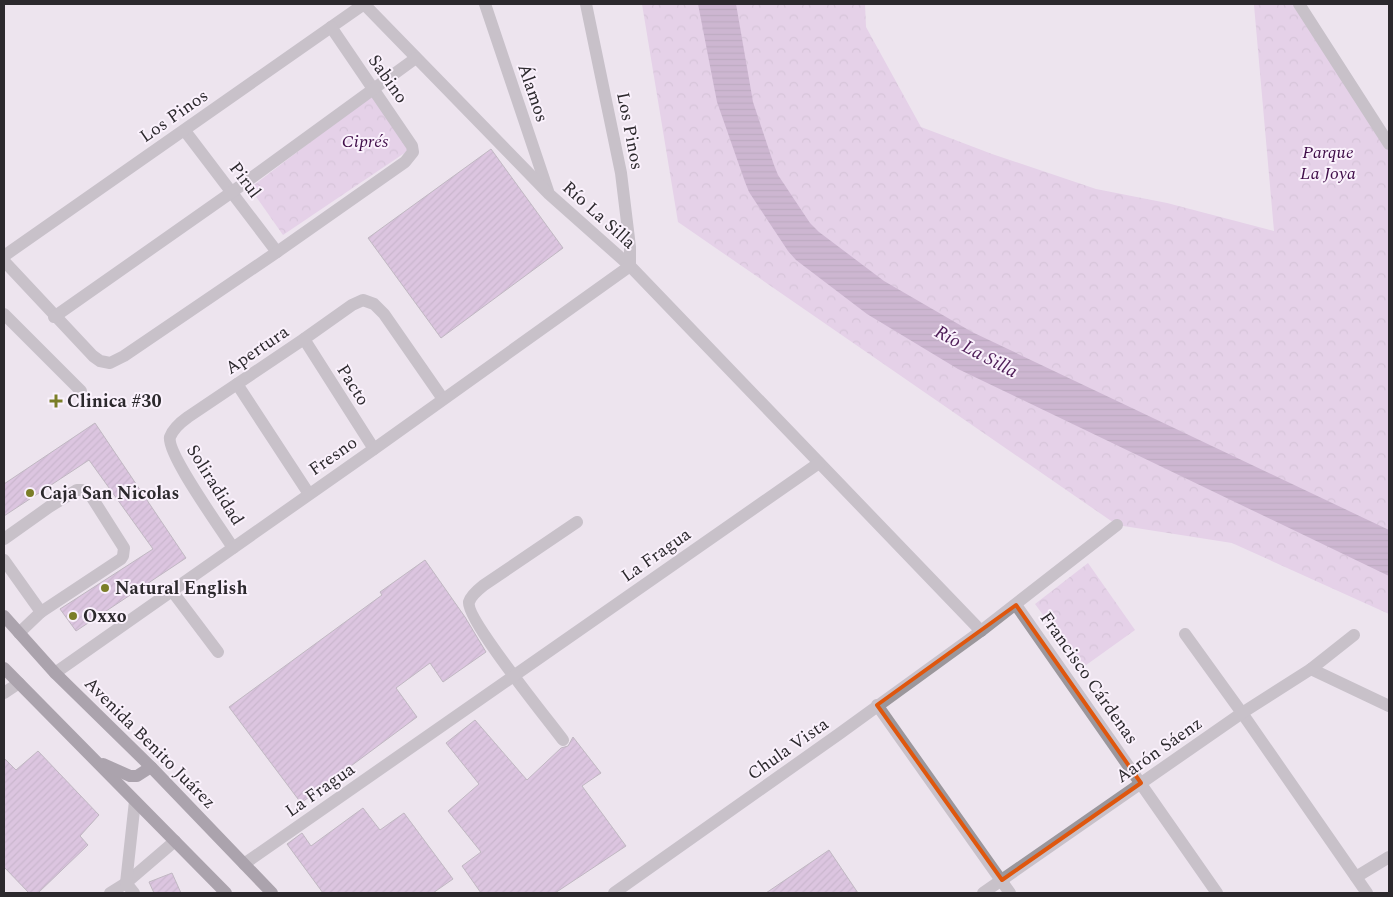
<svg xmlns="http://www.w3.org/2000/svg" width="1393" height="897" font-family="Spectral,serif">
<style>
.park{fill:url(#park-crowns)}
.water{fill:url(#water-rules)}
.building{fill:url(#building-hatch);stroke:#8a828b}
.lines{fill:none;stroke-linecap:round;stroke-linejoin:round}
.minor{stroke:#9b979c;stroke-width:12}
.major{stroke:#5c565d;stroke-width:12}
.marked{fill:none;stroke:#df570e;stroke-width:4;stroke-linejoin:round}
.poi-dot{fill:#7b7e28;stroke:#faf1fc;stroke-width:2}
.labels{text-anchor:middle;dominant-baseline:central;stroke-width:4;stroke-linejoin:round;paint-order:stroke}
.street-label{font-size:18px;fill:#2c292d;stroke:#faf1fc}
.park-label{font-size:18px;font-style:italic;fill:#400e49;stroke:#faf1fc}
.poi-label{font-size:18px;font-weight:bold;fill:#2c292d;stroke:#faf1fc;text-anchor:start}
.water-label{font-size:19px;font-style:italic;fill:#4e1d57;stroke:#faf1fc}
</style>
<defs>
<pattern id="park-crowns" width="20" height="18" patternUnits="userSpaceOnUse" patternTransform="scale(1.25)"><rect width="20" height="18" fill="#dbbae0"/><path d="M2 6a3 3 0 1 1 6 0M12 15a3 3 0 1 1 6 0" fill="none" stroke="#bca0c0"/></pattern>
<pattern id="water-rules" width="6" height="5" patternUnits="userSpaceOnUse" patternTransform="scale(1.25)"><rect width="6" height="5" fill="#a67fad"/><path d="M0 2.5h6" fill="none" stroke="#87688d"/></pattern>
<pattern id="building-hatch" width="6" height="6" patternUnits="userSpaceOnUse" patternTransform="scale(1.25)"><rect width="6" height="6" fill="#c79fce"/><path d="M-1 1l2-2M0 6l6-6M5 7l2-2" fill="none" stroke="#a282a8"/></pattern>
</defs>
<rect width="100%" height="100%" fill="#ede4ee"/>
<g class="park">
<polygon points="642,4 865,4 866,27 921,127 992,154 1096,189 1167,203 1274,231 1254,5 1254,4 1298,4 1389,144 1389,614 1232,543 1117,525 678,222"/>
<polygon points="372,95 412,148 283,235 250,188"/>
<polygon points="1088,563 1135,630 1082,668 1035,604"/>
</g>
<polygon class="water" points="698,4 736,4 753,102 774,165 778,175 810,223 819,232 884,281 972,332 1389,530 1389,576 958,369 867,314 796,260 788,251 749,192 745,182 717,102"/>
<g class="building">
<polygon points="491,149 563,248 441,338 368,238"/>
<polygon points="95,423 186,558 76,631 60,609 153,549 89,460 4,516 4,484"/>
<polygon points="425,560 465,617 486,652 443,682 430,663 396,688 417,717 301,803 229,707 382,595 380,592"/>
<polygon points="475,720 527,780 561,748 568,746 573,737 601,773 582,786 626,846 555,893 481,893 462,866 481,852 448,811 479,784 446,743"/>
<polygon points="38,751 99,815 80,836 88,845 38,893 29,893 4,867 4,758 16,770"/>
<polygon points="363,808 380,830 404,813 453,879 433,893 323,893 287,844 302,833 311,846"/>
<polygon points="829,850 858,893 766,893"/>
<polygon points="172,873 181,893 154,893 149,882"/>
</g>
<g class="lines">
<g class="minor">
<polyline points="485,4 548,191"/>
<polyline points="1299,4 1389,144"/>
<polyline points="185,131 277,252"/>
<polyline points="4,256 364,4 549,194 630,266 981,631"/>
<polyline points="4,261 93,356 100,361 110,363 124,356 277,252 405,162 413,152 412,146 331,27"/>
<polyline points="4,314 81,391"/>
<polyline points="54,317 232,192 416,58"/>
<polyline points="304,339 374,449"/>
<polyline points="237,384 309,494"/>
<polyline points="4,539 49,507 77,490 82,490 91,496 124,548 123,556 121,559 41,612 19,633"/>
<path d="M233 548C222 530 166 453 170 437 173 429 181 422 188 417L304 339 352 305 363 300 374 304 384 314 443 399"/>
<polyline points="4,560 41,612"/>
<polyline points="172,591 218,652"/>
<polyline points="1016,605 1217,893"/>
<polyline points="1185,634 1242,713 1367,893"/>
<polyline points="1311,669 1389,706"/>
<polyline points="55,673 374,449 630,266 630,247 621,173 586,4"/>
<polyline points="4,693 19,683"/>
<polyline points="877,705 1010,893"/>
<path d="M563 740C549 721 465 618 469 602 471 595 479 589 484 585L577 522"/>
<polyline points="244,864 819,463"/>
<polyline points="1356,877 1389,857"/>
<polyline points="110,893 126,883 175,841"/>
<polyline points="134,893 126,883 135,801"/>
<polyline points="614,893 839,734 981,631 1117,525"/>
<polyline points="983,893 1242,713 1311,669 1354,635"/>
</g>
<g class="major">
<polyline points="4,616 55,673 151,767 272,893"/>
<polyline points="4,668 226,893"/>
<polyline points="103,764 130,776 137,776 151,767"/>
</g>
</g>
<path d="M0 0H1393V897H0ZM1016 605 1141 783 1002 880 877 705Z" fill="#ede4ee" fill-opacity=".55" fill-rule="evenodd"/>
<path class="marked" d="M1016 605 1141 783 1002 880 877 705Z"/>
<g class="poi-dot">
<path d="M53.5 393.5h5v5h5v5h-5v5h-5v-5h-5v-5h5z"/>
<circle cx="30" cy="493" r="5"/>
<circle cx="105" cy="588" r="5"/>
<circle cx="73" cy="616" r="5"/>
</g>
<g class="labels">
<g class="street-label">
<text transform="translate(388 79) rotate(55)">Sabino</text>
<text transform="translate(533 93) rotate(71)">Álamos</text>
<text transform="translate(174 116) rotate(-35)">Los Pinos</text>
<text transform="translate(630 131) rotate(79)">Los Pinos</text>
<text transform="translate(245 180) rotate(53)">Pirul</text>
<text transform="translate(599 215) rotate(42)">Río La Silla</text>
<text transform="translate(257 350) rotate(-34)">Apertura</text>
<text transform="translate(353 385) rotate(58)">Pacto</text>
<text transform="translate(333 456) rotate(-35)">Fresno</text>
<text transform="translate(215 485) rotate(58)">Soliradidad</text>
<text transform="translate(656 555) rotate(-35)">La Fragua</text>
<text transform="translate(1089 678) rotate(55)">Francisco Cárdenas</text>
<text transform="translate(150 743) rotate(45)">Avenida Benito Juárez</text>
<text transform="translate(788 749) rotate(-35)">Chula Vista</text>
<text transform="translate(1159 750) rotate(-35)">Aarón Sáenz</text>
<text transform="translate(320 790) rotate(-35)">La Fragua</text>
</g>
<g class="park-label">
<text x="365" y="141">Ciprés</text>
<text x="1328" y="152">Parque<tspan x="1328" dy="21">La Joya</tspan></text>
</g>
<g class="poi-label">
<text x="67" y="401">Clinica #30</text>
<text x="40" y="493">Caja San Nicolas</text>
<text x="115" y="588">Natural English</text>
<text x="83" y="616">Oxxo</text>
</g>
<g class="water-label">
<text transform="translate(976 352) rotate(28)">Río La Silla</text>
</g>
</g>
<rect width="1393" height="897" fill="none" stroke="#2c292d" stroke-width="10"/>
</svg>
